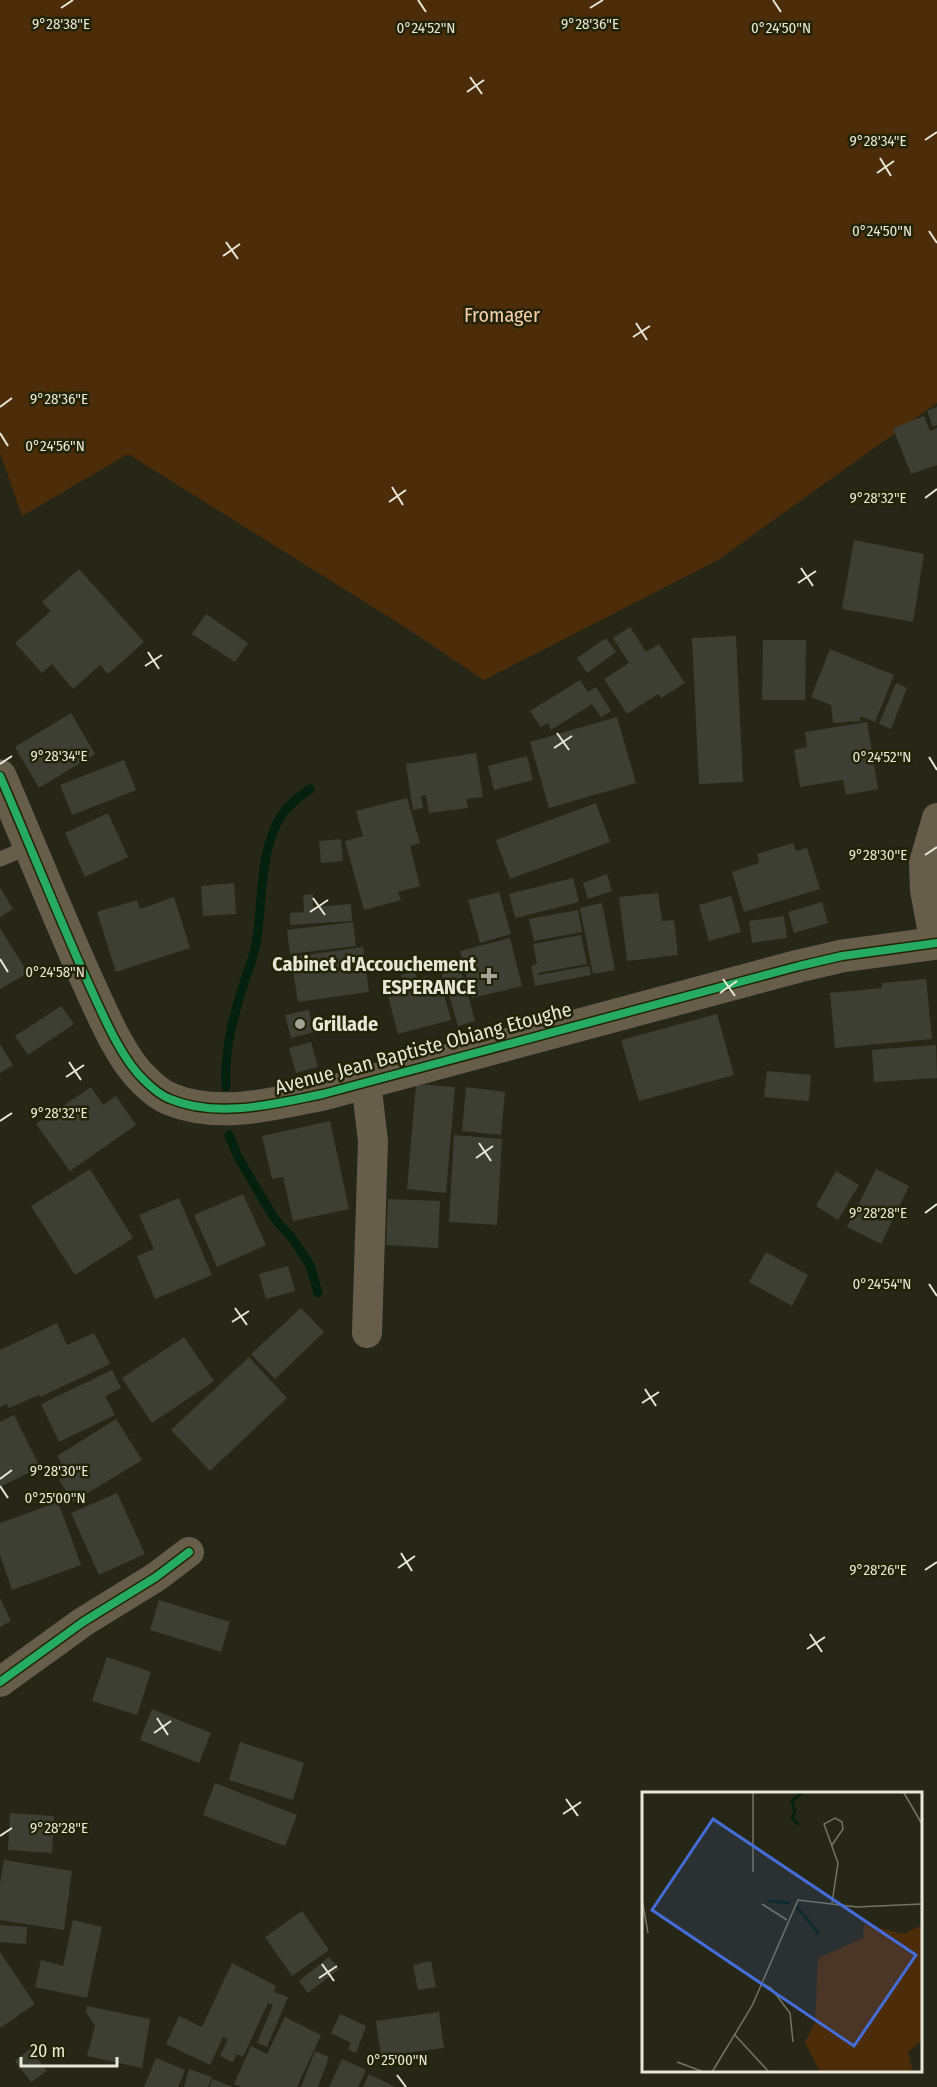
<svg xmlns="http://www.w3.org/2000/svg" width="937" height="2087" font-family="'Fira Sans Condensed',sans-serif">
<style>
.green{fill:#4c2c09}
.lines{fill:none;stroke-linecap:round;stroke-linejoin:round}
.stream{stroke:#042110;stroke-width:9}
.building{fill:#3d3f34}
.service{stroke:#665e4a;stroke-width:15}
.minor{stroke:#665e4a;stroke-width:30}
.tertiary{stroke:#665e4a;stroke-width:33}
.cycleway-casing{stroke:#232307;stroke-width:11}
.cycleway{stroke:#26ab63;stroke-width:8}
.ticks{fill:none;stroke:#e6e7d6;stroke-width:2}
.poi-dot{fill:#a3a493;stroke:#232307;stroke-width:2}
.labels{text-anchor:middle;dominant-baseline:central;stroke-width:5;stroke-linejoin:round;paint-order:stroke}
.park-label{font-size:20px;fill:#f6ceae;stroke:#232307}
.poi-label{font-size:20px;font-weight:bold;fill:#e6e7d6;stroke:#232307;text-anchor:end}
.street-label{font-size:20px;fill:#e6e7d6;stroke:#232307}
.inset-river{fill:none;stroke:#042110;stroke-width:3}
.inset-road{fill:none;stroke:#737463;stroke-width:1.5}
.view{fill:#456dd8;fill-opacity:0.15;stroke:#456dd8;stroke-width:3}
.inset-edge{fill:none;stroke:#e6e7d6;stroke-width:3}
.ticks-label{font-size:15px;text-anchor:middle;fill:#e6e7d6;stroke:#232307;stroke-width:5;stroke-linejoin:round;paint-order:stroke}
</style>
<rect width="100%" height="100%" fill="#272717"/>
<polygon class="green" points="0,0 937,0 937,403 718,560 484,680 408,629 128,454 22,516 0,453"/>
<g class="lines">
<g class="stream">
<path d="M226 1087C224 1051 233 1017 244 983 248 970 254 956 256 943 263 903 259 863 276 825 284 809 295 799 310 789"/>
<polyline points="229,1135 238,1157 274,1218 292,1238 310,1265 318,1293"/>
</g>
</g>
<g class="building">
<polygon points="937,407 937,425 933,427 927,411"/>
<polygon points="924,416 930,431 937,428 937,465 911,474 893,428"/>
<polygon points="854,540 924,554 913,622 842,609"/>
<polygon points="79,569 144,642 108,674 100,665 73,689 52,664 42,673 15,643 51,611 42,602"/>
<polygon points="206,614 248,643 235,662 192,634"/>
<polygon points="630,627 646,652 659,644 685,683 661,698 658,694 627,714 604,679 629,663 613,638"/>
<polygon points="736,636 743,782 699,784 692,638"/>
<polygon points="606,638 616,652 587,673 577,658"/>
<polygon points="763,640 806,640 805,700 762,700"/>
<polygon points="830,649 894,675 875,722 860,716 860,721 833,723 831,705 811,697"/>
<polygon points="580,680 588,692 596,687 611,711 601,717 592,704 551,730 548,723 541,727 530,711"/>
<polygon points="896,683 907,688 891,729 879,724"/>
<polygon points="71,713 95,754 39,788 15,747"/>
<polygon points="617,717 636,783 549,808 530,742"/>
<polygon points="867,722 878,789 846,795 843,780 800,787 794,750 807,747 805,732"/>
<polygon points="476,753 483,797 466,799 468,808 429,813 426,795 421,796 423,808 413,810 406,764"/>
<polygon points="527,756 533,780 494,790 488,766"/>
<polygon points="124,760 136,790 72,815 60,785"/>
<polygon points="407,798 420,843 410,846 420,886 398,892 401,900 364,910 345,841 363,836 356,811"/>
<polygon points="596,803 610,842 510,879 496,840"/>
<polygon points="108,813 128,857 85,877 65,833"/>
<polygon points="341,839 343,861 321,863 319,841"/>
<polygon points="793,843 796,851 807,848 820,889 744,912 732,872 759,863 757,854"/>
<polygon points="607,874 612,891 588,899 583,883"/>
<polygon points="573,878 579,902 515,918 509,894"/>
<polygon points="234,883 236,914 203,916 201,886"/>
<polygon points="0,887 13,909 0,917"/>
<polygon points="499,892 511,934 480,943 468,900"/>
<polygon points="658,893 662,921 674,920 678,955 627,961 619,897"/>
<polygon points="313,894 313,907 351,904 352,921 290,925 290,913 304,912 303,895"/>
<polygon points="731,896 741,932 709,941 699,905"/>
<polygon points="174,897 190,948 116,972 97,912 137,900 140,909"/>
<polygon points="822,902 828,923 794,933 788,912"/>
<polygon points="602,903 615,970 593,974 580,908"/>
<polygon points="578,910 582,932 534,941 529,919"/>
<polygon points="784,916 787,938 752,943 749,921"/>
<polygon points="353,922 356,946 290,954 287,930"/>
<polygon points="0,928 28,973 0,989"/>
<polygon points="581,935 587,964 538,973 538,975 589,966 591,975 535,986 531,966 537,964 533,944"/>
<polygon points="510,938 522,986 472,998 460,951"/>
<polygon points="363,947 369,992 298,1002 291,957"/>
<polygon points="459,965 463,979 444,984 441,969"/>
<polygon points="415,971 417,979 426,976 429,987 441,983 451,1020 398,1034 387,992 404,987 401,975"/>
<polygon points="926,979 932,1039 835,1048 830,993 882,988 882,983"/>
<polygon points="465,983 475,1021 458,1026 447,988"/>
<polygon points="61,1006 74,1024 28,1055 15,1036"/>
<polygon points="309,1010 314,1032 291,1038 285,1015"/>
<polygon points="717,1014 734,1075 639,1101 621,1040"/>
<polygon points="311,1042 318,1067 296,1073 289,1048"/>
<polygon points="0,1044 13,1065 0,1073"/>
<polygon points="936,1045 937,1078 874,1082 872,1050"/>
<polygon points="767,1071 811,1075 809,1101 764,1097"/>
<polygon points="416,1084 455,1087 446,1193 407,1189"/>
<polygon points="91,1087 103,1105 116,1096 136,1125 70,1171 36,1124"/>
<polygon points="466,1087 505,1092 501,1135 462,1131"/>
<polygon points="330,1121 349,1209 293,1221 283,1177 272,1179 262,1136"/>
<polygon points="454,1135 502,1139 497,1225 449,1222"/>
<polygon points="90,1169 133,1238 75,1275 31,1206"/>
<polygon points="876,1169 909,1186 881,1244 847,1227"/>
<polygon points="836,1171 859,1185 838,1220 816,1206"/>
<polygon points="243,1194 266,1245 217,1267 194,1215"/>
<polygon points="179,1198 212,1275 155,1299 137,1256 154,1249 139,1215"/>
<polygon points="388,1199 440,1201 438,1248 386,1245"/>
<polygon points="766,1252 808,1275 792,1306 749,1282"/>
<polygon points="288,1266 295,1291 266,1299 259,1274"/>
<polygon points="301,1308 324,1332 275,1379 251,1354"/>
<polygon points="57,1323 67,1345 94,1333 110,1364 40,1397 39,1395 9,1408 6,1404 0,1407 0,1350"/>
<polygon points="184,1337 214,1381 152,1423 122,1378"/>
<polygon points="249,1357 287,1398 210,1471 171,1430"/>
<polygon points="112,1370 121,1388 105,1396 115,1415 59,1442 41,1404"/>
<polygon points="14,1415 40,1467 0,1487 0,1422"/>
<polygon points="116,1419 142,1460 73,1502 59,1480 68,1475 57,1456"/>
<polygon points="117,1493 145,1554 99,1575 71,1513"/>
<polygon points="58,1502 81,1565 12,1590 0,1555 0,1523"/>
<polygon points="0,1598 11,1621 0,1627"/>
<polygon points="159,1600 230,1622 221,1652 150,1630"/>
<polygon points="107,1657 151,1672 137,1715 92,1701"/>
<polygon points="152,1709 211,1733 199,1763 140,1740"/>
<polygon points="240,1742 304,1763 293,1800 229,1780"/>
<polygon points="215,1783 297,1815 285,1846 203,1815"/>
<polygon points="10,1813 54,1816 52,1853 8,1850"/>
<polygon points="4,1860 72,1871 64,1930 0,1920 0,1883"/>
<polygon points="302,1911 329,1950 292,1976 265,1937"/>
<polygon points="73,1920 102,1927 87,1998 35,1987 41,1960 63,1966"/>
<polygon points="0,1925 27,1927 26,1944 0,1942"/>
<polygon points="0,1952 35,2004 0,2028"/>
<polygon points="329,1957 339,1969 308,1993 299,1981"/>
<polygon points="431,1961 436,1987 418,1990 413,1965"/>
<polygon points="232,1963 276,1986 274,1992 288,1997 267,2047 257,2043 273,2005 268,2003 243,2057 237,2054 233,2062 220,2056 228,2039 223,2037 210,2065 166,2044 179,2016 202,2027"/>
<polygon points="87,2006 150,2019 142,2068 87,2056 95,2026 86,2012"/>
<polygon points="439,2012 444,2048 381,2056 376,2021"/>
<polygon points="340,2014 366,2026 356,2053 348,2049 351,2043 331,2033"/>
<polygon points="285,2017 321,2035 297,2087 241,2087 234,2084 251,2046 267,2054"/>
<polygon points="30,2049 47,2071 31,2082 15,2061"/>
<polygon points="315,2051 329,2057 318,2087 301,2087"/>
<polygon points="156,2058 185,2070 178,2087 144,2087"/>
<polygon points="342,2059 366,2070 358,2087 329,2087"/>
<polygon points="189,2069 212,2077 208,2087 184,2087"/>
<polygon points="369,2074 395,2087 363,2087"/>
<polygon points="212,2079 233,2087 210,2087"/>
</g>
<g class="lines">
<polyline class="service" points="0,859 29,847"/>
<g class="minor">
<polyline points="935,944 925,890 924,863 937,818"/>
<polyline points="366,1082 373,1141 367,1333"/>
<polyline points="0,1682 83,1622 156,1577 189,1552"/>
</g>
<path class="tertiary" d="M0 776C29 843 56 911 86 978 100 1008 120 1058 144 1080 151 1087 162 1096 170 1099 218 1119 274 1104 323 1094L799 966 842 956 937 943"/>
<g class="cycleway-casing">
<g id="cycleway">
<path d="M0 776C29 843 56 911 86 978 100 1008 120 1058 144 1080 151 1087 162 1096 170 1099 218 1119 274 1104 323 1094L799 966 842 956 937 943"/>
<polyline points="0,1682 83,1622 156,1577 189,1552"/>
</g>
</g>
<use href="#cycleway" class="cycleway"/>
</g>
<path class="ticks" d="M418 0 426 12M773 0 781 12M61 8 73 0M590 8 603 0M470 77 482 94M467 92 484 80M925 140 937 132M880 158 891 176M877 173 894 161M929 231 937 243M226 242 238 259M223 256 240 244M636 323 647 340M633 337 650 326M0 407 12 398M0 433 8 446M392 487 403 505M925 498 937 489M389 502 406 490M801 568 813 586M798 583 816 571M148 652 159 669M145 666 162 655M557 733 569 750M554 748 572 736M929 757 937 770M0 764 12 756M925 855 937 847M313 898 325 915M310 912 328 900M0 959 8 972M723 979 735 996M720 993 737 981M69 1062 81 1080M66 1077 84 1065M0 1121 12 1113M479 1143 491 1161M476 1158 493 1146M925 1213 937 1204M929 1284 937 1296M235 1308 247 1325M232 1322 249 1311M645 1389 656 1406M642 1403 659 1392M0 1479 12 1470M0 1486 8 1498M401 1553 412 1571M398 1568 415 1556M925 1570 937 1562M810 1634 822 1652M807 1649 825 1637M157 1718 168 1735M154 1733 171 1721M566 1799 578 1816M563 1814 581 1802M0 1836 12 1828M322 1964 334 1981M319 1978 337 1966M397 2075 406 2087"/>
<g class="poi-dot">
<path d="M486 967h6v6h6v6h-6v6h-6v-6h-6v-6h6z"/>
<circle cx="300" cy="1024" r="6"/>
</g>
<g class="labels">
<g class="park-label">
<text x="502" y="315">Fromager</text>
</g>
<g class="poi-label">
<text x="476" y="964">Cabinet d'Accouchement<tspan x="476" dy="23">ESPERANCE</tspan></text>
<text x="312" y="1024" text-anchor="start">Grillade</text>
</g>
<g class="street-label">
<text transform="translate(423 1048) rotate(-15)">Avenue Jean Baptiste Obiang Etoughe</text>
</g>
</g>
<g transform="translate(642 1792)">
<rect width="280" height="280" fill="#272717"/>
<path d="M222 132 262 142 280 133V248L266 260 271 280H178L163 250 173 231 176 166 221 146Z" fill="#4c2c09"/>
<path class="inset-river" d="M157 33 150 26 153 19 150 9 160 1M127 109 148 111M155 115 177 142"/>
<path class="inset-road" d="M262 1 280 32M111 80V1M0 107 6 141M190 111 196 71 182 32 193 26 200 30 201 37 190 53M120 112 145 128M121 192 129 196 148 221 151 250M92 242 127 280M35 270 62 280M70 280 110 214 156 108 215 115 280 112"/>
<path class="view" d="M71 27 274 163 212 254 10 118Z"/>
<rect width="280" height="280" class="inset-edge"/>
</g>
<g class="ticks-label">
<text x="61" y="29">9°28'38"E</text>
<text x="590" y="29">9°28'36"E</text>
<text x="426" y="33">0°24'52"N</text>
<text x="781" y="33">0°24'50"N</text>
<text x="878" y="146">9°28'34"E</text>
<text x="882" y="236">0°24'50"N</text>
<text x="59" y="404">9°28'36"E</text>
<text x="55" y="451">0°24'56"N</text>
<text x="878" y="503">9°28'32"E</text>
<text x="59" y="761">9°28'34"E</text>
<text x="882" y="762">0°24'52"N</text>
<text x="878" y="860">9°28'30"E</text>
<text x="55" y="977">0°24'58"N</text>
<text x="59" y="1118">9°28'32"E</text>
<text x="878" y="1218">9°28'28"E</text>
<text x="882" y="1289">0°24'54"N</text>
<text x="59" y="1476">9°28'30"E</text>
<text x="55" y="1503">0°25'00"N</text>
<text x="878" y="1575">9°28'26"E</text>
<text x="59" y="1833">9°28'28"E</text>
<text x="397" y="2065">0°25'00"N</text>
</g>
<path d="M21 2057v9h96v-9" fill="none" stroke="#e6e7d6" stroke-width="3"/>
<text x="30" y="2057" font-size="18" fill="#e6e7d6" stroke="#232307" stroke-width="4.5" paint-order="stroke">20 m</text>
</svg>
